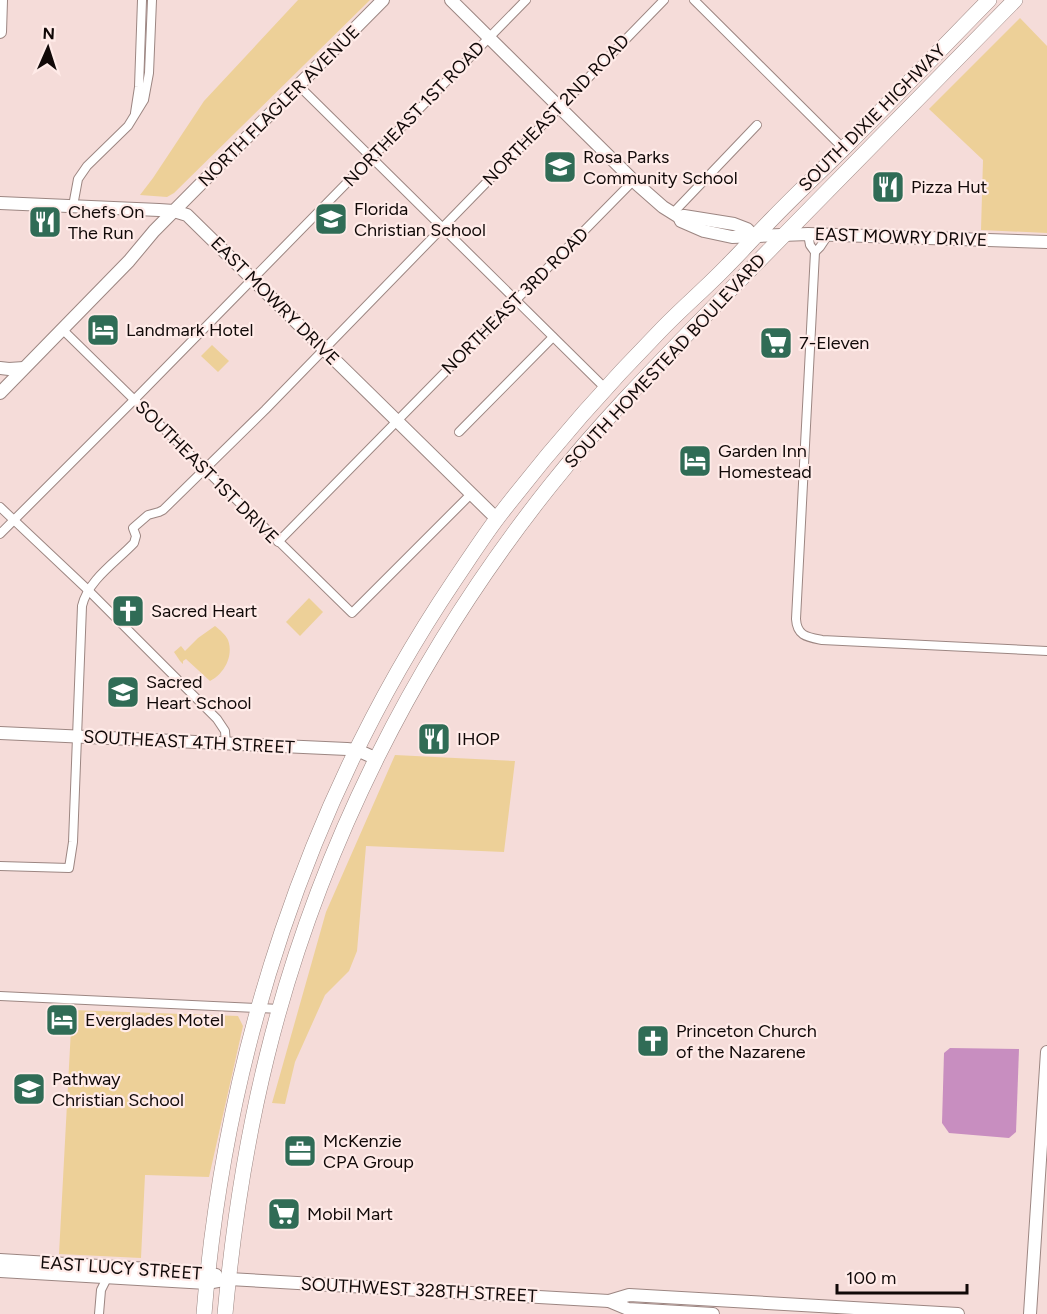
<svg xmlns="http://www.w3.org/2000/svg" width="1047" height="1314" font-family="Figtree,sans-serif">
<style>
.green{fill:#edd098}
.water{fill:#c88ec0}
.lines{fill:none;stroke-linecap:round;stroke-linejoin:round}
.street-casing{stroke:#9c8682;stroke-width:10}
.secondary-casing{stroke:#9c8682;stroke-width:14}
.highway-casing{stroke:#9c8682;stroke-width:16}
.street{stroke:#fff;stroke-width:8}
.secondary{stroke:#fff;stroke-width:12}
.highway{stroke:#fff;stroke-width:15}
.labels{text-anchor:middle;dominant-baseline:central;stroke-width:4.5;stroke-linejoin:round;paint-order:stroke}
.street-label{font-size:18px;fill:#110908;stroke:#ffebe8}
.poi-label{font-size:18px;fill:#110908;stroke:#ffebe8;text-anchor:start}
</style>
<rect width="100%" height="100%" fill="#f5dcd9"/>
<g class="green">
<polygon points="298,0 370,0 174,193 167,197 140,195 153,178 204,101"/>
<polygon points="1020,18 1047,46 1047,233 981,230 983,160 929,109"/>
<polygon points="212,345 229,361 218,372 201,356"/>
<polygon points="309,598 323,612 300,636 286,622"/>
<path d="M215 626C220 630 226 635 228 640 234 656 224 674 210 681L186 659 183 661V664L180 661 174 652 181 646 185 651 198 638Z"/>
<polygon points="395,755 515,761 504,852 366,846 357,951 349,971 325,995 295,1062 285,1104 272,1103 326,912"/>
<polygon points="72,1010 238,1016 243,1026 209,1177 145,1175 141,1258 59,1254"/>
</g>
<polygon class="water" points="950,1048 1019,1049 1016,1132 1009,1138 949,1133 942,1123 944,1053"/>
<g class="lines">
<g class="street-casing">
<g id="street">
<polyline points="694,0 844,149"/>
<polyline points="298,85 605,388"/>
<polyline points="135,113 139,87 142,0"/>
<polyline points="73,206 78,179 87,166 128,126 144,100 149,73 152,0"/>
<polyline points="672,214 757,125"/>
<path d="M808 234 810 245 815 252 796 619C797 636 807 637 822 640L1047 651"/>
<polyline points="815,252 820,247 828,235"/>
<polyline points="63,330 352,613 471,494"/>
<polyline points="459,432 553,337"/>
<polyline points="0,507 88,590 217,719 225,731 226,744"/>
<polyline points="0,534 134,400 526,0"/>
<polyline points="278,542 634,180"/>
<path d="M0 866 69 868 73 842 82 606C88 580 116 562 134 543L136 536 133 528 148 515 159 512 163 510 265 410 664 0"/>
<polyline points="0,996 280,1009"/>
<polyline points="99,1314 101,1290 107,1278"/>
</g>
</g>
<g class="secondary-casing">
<g id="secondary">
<polyline points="451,0 638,185 663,207 679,217 681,221 704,231 732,237 808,234 1047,242"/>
<polyline points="0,32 1,0"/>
<polyline points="0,203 159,210 174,211 187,215 497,519"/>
<polyline points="679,217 684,216 734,224 747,229 755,237"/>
<polyline points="0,368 9,369 24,368"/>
<polyline points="0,393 129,261 154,231 383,0"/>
<polyline points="0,733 347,749 357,750 377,759"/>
<polyline points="0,1260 199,1272 216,1275"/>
<polyline points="0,1271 207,1283 229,1279 609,1301 629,1295 958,1314"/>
<polyline points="609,1301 628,1309 713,1314"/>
<polyline points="1030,1314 1047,1052"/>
</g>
</g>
<g class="highway-casing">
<g id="highway">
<path d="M204 1314C225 1054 308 798 454 581 469 559 483 537 499 516 549 451 603 389 660 331 682 308 706 288 728 265 743 250 757 234 772 219 796 194 821 171 845 147 894 98 941 49 989 0"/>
<path d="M225 1314C233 1227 246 1141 267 1056 318 849 417 653 550 486 607 414 673 349 738 282 830 188 923 94 1015 0"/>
</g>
</g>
<use href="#street" class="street"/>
<use href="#secondary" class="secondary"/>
<use href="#highway" class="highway"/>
</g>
<defs>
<g id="school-square" transform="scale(1.725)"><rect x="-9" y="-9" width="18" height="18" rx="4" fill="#306c56" stroke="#ffebe8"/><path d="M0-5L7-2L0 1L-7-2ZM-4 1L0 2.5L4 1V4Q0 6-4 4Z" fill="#fff"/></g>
<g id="restaurant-square" transform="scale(1.725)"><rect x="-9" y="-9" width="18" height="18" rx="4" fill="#306c56" stroke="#ffebe8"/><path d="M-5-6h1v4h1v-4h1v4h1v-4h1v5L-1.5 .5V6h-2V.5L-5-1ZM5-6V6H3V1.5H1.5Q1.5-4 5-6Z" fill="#fff"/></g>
<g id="hotel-square" transform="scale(1.725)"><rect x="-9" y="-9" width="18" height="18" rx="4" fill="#306c56" stroke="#ffebe8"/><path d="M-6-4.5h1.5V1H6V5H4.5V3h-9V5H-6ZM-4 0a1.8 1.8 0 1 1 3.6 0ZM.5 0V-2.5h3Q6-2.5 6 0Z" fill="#fff"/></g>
<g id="supermarket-square" transform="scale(1.725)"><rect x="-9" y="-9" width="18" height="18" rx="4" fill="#306c56" stroke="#ffebe8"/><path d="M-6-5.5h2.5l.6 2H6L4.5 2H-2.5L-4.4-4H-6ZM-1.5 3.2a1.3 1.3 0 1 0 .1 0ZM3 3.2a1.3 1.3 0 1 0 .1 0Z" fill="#fff"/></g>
<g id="church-square" transform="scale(1.725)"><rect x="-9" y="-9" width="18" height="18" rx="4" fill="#306c56" stroke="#ffebe8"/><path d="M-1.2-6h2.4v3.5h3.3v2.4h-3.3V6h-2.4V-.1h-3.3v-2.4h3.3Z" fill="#fff"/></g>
<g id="office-square" transform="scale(1.725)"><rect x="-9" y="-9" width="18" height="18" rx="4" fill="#306c56" stroke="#ffebe8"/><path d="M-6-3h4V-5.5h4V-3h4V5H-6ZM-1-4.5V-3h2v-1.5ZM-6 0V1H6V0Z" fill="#fff"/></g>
</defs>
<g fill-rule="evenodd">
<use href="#school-square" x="560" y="167"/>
<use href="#restaurant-square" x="888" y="187"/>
<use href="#school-square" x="331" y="219"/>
<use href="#restaurant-square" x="45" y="222"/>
<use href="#hotel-square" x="103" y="330"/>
<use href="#supermarket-square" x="776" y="343"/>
<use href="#hotel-square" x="695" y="461"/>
<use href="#church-square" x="128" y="611"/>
<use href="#school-square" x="123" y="692"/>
<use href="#restaurant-square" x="434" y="739"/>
<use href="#hotel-square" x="62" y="1020"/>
<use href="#church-square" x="653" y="1041"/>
<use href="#school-square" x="29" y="1089"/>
<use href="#office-square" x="300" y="1151"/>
<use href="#supermarket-square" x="284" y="1214"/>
</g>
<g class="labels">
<g class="street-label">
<text transform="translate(279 106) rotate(-45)">NORTH FLAGLER AVENUE</text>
<text transform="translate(556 110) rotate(-46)">NORTHEAST 2ND ROAD</text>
<text transform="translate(414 114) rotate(-46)">NORTHEAST 1ST ROAD</text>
<text transform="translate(872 118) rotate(-45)">SOUTH DIXIE HIGHWAY</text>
<text transform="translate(901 237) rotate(2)">EAST MOWRY DRIVE</text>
<text transform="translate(275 301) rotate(45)">EAST MOWRY DRIVE</text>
<text transform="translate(515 301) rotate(-45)">NORTHEAST 3RD ROAD</text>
<text transform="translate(665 361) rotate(-47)">SOUTH HOMESTEAD BOULEVARD</text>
<text transform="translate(207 472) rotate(45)">SOUTHEAST 1ST DRIVE</text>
<text transform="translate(189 742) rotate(3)">SOUTHEAST 4TH STREET</text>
<text transform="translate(121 1268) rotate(4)">EAST LUCY STREET</text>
<text transform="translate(419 1290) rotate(3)">SOUTHWEST 328TH STREET</text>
</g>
<g class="poi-label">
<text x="583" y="157">Rosa Parks<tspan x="583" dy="21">Community School</tspan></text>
<text x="911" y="187">Pizza Hut</text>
<text x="354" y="209">Florida<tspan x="354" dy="21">Christian School</tspan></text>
<text x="68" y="212">Chefs On<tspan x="68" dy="21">The Run</tspan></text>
<text x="126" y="330">Landmark Hotel</text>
<text x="799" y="343">7-Eleven</text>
<text x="718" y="451">Garden Inn<tspan x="718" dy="21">Homestead</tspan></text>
<text x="151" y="611">Sacred Heart</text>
<text x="146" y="682">Sacred<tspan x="146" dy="21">Heart School</tspan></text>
<text x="457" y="739">IHOP</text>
<text x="85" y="1020">Everglades Motel</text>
<text x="676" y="1031">Princeton Church<tspan x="676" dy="21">of the Nazarene</tspan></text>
<text x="52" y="1079">Pathway<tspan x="52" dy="21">Christian School</tspan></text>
<text x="323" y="1141">McKenzie<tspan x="323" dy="21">CPA Group</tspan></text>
<text x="307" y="1214">Mobil Mart</text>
</g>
</g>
<g transform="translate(48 48) rotate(3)" stroke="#ffebe8" stroke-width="4.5" paint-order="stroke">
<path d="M0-4.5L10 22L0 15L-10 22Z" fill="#110908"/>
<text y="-9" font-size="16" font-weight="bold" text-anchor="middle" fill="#110908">N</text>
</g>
<path d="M837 1284v9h130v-9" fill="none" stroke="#110908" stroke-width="3"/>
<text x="846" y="1284" font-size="18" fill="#110908" stroke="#ffebe8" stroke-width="4.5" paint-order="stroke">100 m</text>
</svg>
